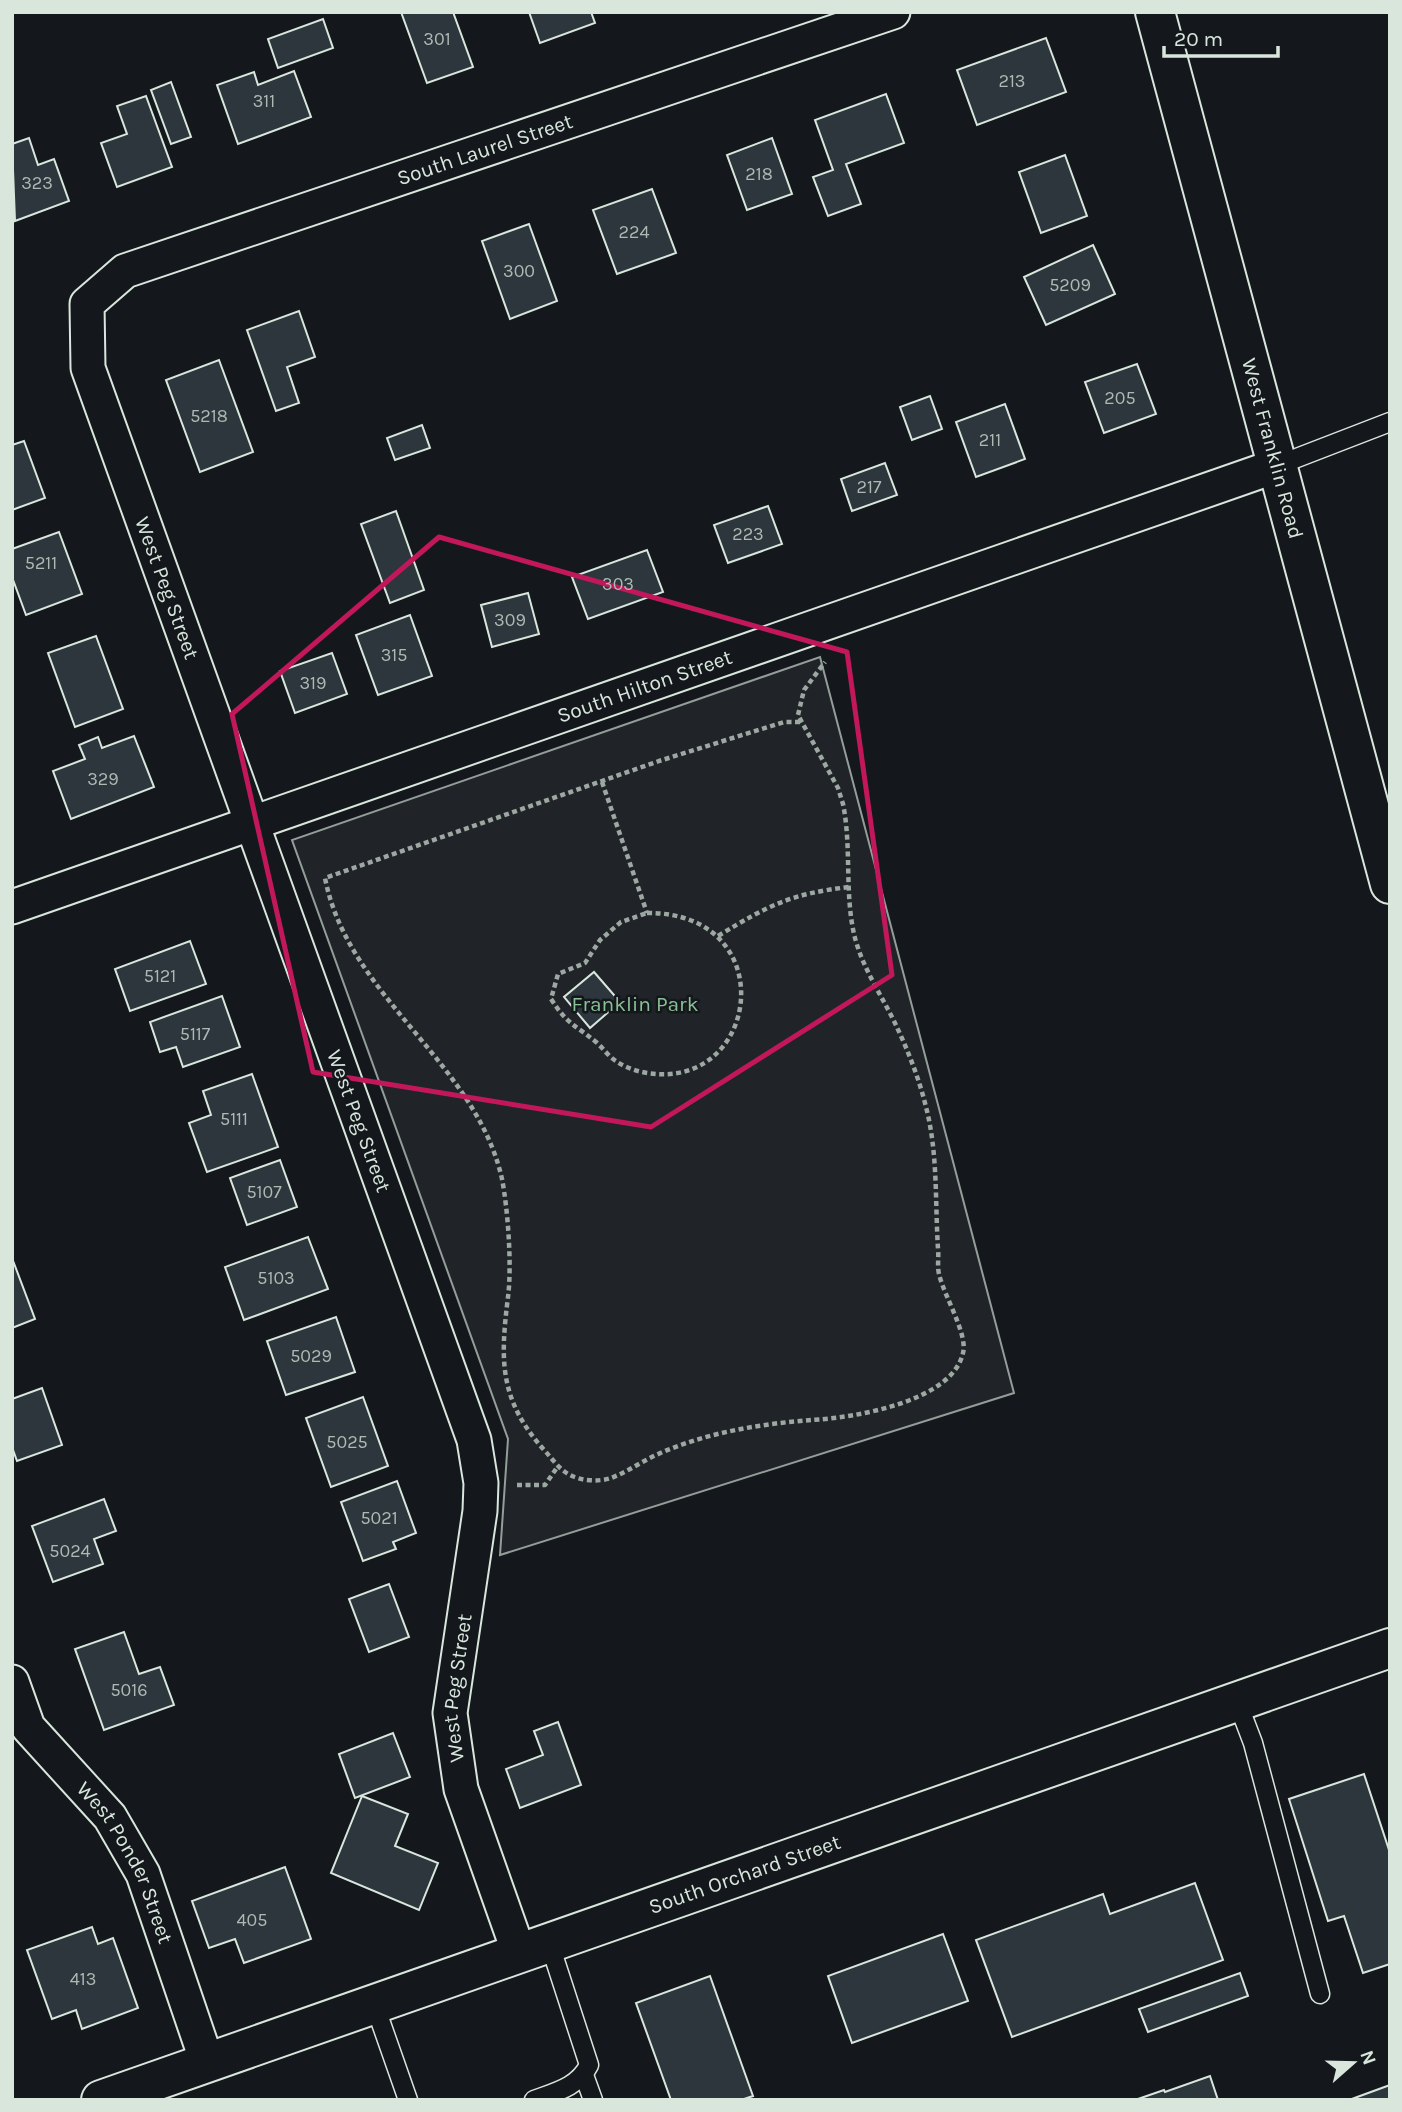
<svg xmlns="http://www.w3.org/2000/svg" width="1402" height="2112" font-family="Karla,sans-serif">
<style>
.green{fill:#202428;stroke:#939e99;stroke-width:2}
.building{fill:#2c363c;stroke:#d8e6dc;stroke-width:2}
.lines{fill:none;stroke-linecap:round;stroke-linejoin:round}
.lane-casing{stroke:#d8e6dc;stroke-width:21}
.street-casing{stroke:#d8e6dc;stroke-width:37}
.secondary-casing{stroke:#d8e6dc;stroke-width:42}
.path{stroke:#9da8a2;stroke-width:4.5;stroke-dasharray:5 3.5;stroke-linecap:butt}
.lane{stroke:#14181c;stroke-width:18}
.street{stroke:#14181c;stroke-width:33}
.secondary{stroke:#14181c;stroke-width:38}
.marked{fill:none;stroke:#c2185b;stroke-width:5;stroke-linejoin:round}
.labels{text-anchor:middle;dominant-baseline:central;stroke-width:5;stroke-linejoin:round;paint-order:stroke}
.number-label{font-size:18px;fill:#adbab4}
.street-label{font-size:21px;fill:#d8e6dc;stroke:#14181c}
.park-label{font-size:21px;fill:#8ac095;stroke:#14181c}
</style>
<rect width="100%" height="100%" fill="#14181c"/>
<polygon class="green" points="820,657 1014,1393 500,1555 508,1439 292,840"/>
<g class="building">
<polygon points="401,12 453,12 473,67 427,83"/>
<polygon points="529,12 591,12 595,23 540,43"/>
<polygon points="323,19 333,48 278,68 268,39"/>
<polygon points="1046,38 1066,92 977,125 957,70"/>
<polygon points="294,71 311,117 238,144 217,85 254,72 258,85"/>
<polygon points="171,82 191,137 171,144 151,90"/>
<polygon points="886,94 904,143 846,164 861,204 828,216 813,177 833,170 815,120"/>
<polygon points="146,96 172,167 117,187 101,143 127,134 117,106"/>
<polygon points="29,138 38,165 54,159 69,201 15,221 12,144"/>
<polygon points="772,138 792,194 747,210 727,155"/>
<polygon points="1065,155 1087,216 1041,233 1019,172"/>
<polygon points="652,189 676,253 617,274 593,210"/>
<polygon points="529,224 557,301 510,319 482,241"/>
<polygon points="1093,245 1115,294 1046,325 1024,277"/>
<polygon points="299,311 315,357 287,367 299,403 276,411 247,330"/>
<polygon points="219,360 253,452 200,472 166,380"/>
<polygon points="1137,364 1156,414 1104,433 1085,382"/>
<polygon points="930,396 942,429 912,440 900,407"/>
<polygon points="1005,404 1025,459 976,477 956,422"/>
<polygon points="422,425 430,448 395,460 387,438"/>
<polygon points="24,441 45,498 12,510 12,445"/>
<polygon points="885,463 897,495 852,511 841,479"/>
<polygon points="768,506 782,544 728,563 714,525"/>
<polygon points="396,511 424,590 390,603 361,524"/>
<polygon points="59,532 82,594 26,615 12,577 12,549"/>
<polygon points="647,550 663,592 588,619 572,577"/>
<polygon points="528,593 539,634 492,647 481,605"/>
<polygon points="410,615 432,676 378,695 356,635"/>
<polygon points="96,636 123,709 75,727 48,653"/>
<polygon points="332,653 347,694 295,713 280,671"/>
<polygon points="134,736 154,787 71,819 53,771 85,759 79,745 98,737 102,748"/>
<polygon points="190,941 206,984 130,1011 115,969"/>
<polygon points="594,972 620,1002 590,1028 564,997"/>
<polygon points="222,996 240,1047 183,1067 176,1047 160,1052 150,1022"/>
<polygon points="252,1074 278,1147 207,1172 189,1123 211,1115 203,1091"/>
<polygon points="280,1160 297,1207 247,1225 230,1178"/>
<polygon points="308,1237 328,1289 244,1320 225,1267"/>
<polygon points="12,1258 35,1319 12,1328"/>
<polygon points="336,1317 355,1372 286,1395 267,1341"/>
<polygon points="42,1388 62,1445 17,1461 12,1447 12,1399"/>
<polygon points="363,1397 388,1466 331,1487 306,1418"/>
<polygon points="397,1481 416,1533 393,1542 396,1549 363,1561 341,1502"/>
<polygon points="104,1499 116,1531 94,1539 103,1564 53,1582 32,1526"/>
<polygon points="389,1584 409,1637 369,1652 349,1599"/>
<polygon points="124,1632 139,1674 160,1667 174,1705 104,1730 75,1649"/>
<polygon points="558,1722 581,1785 520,1808 506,1769 543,1755 534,1731"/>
<polygon points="393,1733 410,1777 355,1798 339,1754"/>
<polygon points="1364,1774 1390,1853 1390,1964 1363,1973 1344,1916 1328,1921 1289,1799"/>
<polygon points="362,1796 408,1814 395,1846 438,1863 419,1910 331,1873"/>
<polygon points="285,1867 311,1939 244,1963 235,1939 209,1948 192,1901"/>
<polygon points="1195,1883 1223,1960 1012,2037 976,1940 1103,1894 1110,1914"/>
<polygon points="92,1927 98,1944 113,1938 138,2008 82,2029 76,2010 52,2019 27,1950"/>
<polygon points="943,1934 968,2001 852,2043 828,1976"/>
<polygon points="1240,1973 1248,1996 1148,2032 1139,2009"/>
<polygon points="710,1976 753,2096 741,2100 671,2100 636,2003"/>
<polygon points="1210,2076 1218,2100 1135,2100 1164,2090 1165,2092"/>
<polygon points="1390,2085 1390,2100 1349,2100"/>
</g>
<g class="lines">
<g class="lane-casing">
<g id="lane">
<polyline points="1276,466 1390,422"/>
<polyline points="1237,1701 1253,1743 1320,1994"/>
<polyline points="374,2003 408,2100"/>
<polyline points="584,2075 593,2100"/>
<path d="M534 2100C556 2092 578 2087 589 2065L549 1942"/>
</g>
</g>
<g class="street-casing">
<g id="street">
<path id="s1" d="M12 907 1276 466"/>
<path id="s2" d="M12 1682 28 1727 110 1817 143 1874 207 2062"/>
<path id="s3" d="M519 1953 461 1789 450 1713 480 1511 481 1483 474 1440 88 368 87 304 125 271 893 12"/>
</g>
</g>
<g class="secondary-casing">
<g id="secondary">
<path id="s4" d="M1155 12 1390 884"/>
<path id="s5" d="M101 2100 1390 1648"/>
</g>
</g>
<g class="path">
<path d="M800 722H784L659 761 325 878C348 997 476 1062 502 1179 508 1210 512 1266 508 1297 500 1361 499 1401 546 1452 553 1460 560 1470 570 1475 581 1481 599 1482 611 1478 627 1472 641 1462 656 1455 704 1433 759 1424 811 1420 853 1418 952 1402 963 1353 968 1334 944 1296 939 1274 937 1265 939 1258 938 1249 935 1202 938 1153 926 1107 919 1078 907 1048 894 1021 880 993 863 968 855 938 844 895 852 848 843 804L838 788 798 715 804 690 825 662"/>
<polyline points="602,782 647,913"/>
<path d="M647 913C780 912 762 1082 656 1074 642 1073 627 1069 616 1061 608 1056 603 1048 596 1042 574 1024 568 1025 551 999L558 974 585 963 600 940 621 922Z"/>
<path d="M718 936C769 905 790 894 849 887"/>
<polyline points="517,1485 545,1485 558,1466"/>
</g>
<use href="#lane" class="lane"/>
<use href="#street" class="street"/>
<use href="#secondary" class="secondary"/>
</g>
<path class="marked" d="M439 537 847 652 892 975 651 1127 313 1072 232 714Z"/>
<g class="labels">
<g class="number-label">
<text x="437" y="39">301</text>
<text x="1012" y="81">213</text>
<text x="264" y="101">311</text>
<text x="759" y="174">218</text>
<text x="37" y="183">323</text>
<text x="634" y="232">224</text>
<text x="519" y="271">300</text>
<text x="1070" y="285">5209</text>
<text x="1120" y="398">205</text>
<text x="209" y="416">5218</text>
<text x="990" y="440">211</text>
<text x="869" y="487">217</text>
<text x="748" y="534">223</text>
<text x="41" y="563">5211</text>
<text x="618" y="584">303</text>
<text x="510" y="620">309</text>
<text x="394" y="655">315</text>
<text x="313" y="683">319</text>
<text x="103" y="779">329</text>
<text x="160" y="976">5121</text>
<text x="195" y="1034">5117</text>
<text x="234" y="1119">5111</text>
<text x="264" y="1192">5107</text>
<text x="276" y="1278">5103</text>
<text x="311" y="1356">5029</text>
<text x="347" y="1442">5025</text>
<text x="379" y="1518">5021</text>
<text x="70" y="1551">5024</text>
<text x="129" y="1690">5016</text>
<text x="252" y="1920">405</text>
<text x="83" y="1979">413</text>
</g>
<g class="street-label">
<text stroke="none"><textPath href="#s3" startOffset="2160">South Laurel Street</textPath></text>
<text stroke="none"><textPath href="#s4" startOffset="452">West Franklin Road</textPath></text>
<text transform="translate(167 588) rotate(70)">West Peg Street</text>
<text stroke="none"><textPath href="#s1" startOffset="670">South Hilton Street</textPath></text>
<text transform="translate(359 1121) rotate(70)">West Peg Street</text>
<text stroke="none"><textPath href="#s3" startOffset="276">West Peg Street</textPath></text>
<text stroke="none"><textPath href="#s2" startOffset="217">West Ponder Street</textPath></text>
<text stroke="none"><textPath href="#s5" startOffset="682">South Orchard Street</textPath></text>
</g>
<g class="park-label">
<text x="635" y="1004">Franklin Park</text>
</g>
</g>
<rect width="1402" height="2112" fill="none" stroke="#d8e6dc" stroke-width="28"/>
<g transform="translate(1353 2063) rotate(70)" stroke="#14181c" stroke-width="5" paint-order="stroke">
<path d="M0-5L12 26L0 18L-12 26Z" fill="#d8e6dc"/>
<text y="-10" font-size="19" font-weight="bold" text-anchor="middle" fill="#d8e6dc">N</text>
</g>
<path d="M1164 46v10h114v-10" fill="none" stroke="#d8e6dc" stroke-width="3.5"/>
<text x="1174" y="46" font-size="21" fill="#d8e6dc" stroke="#14181c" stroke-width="5" paint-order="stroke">20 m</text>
</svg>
